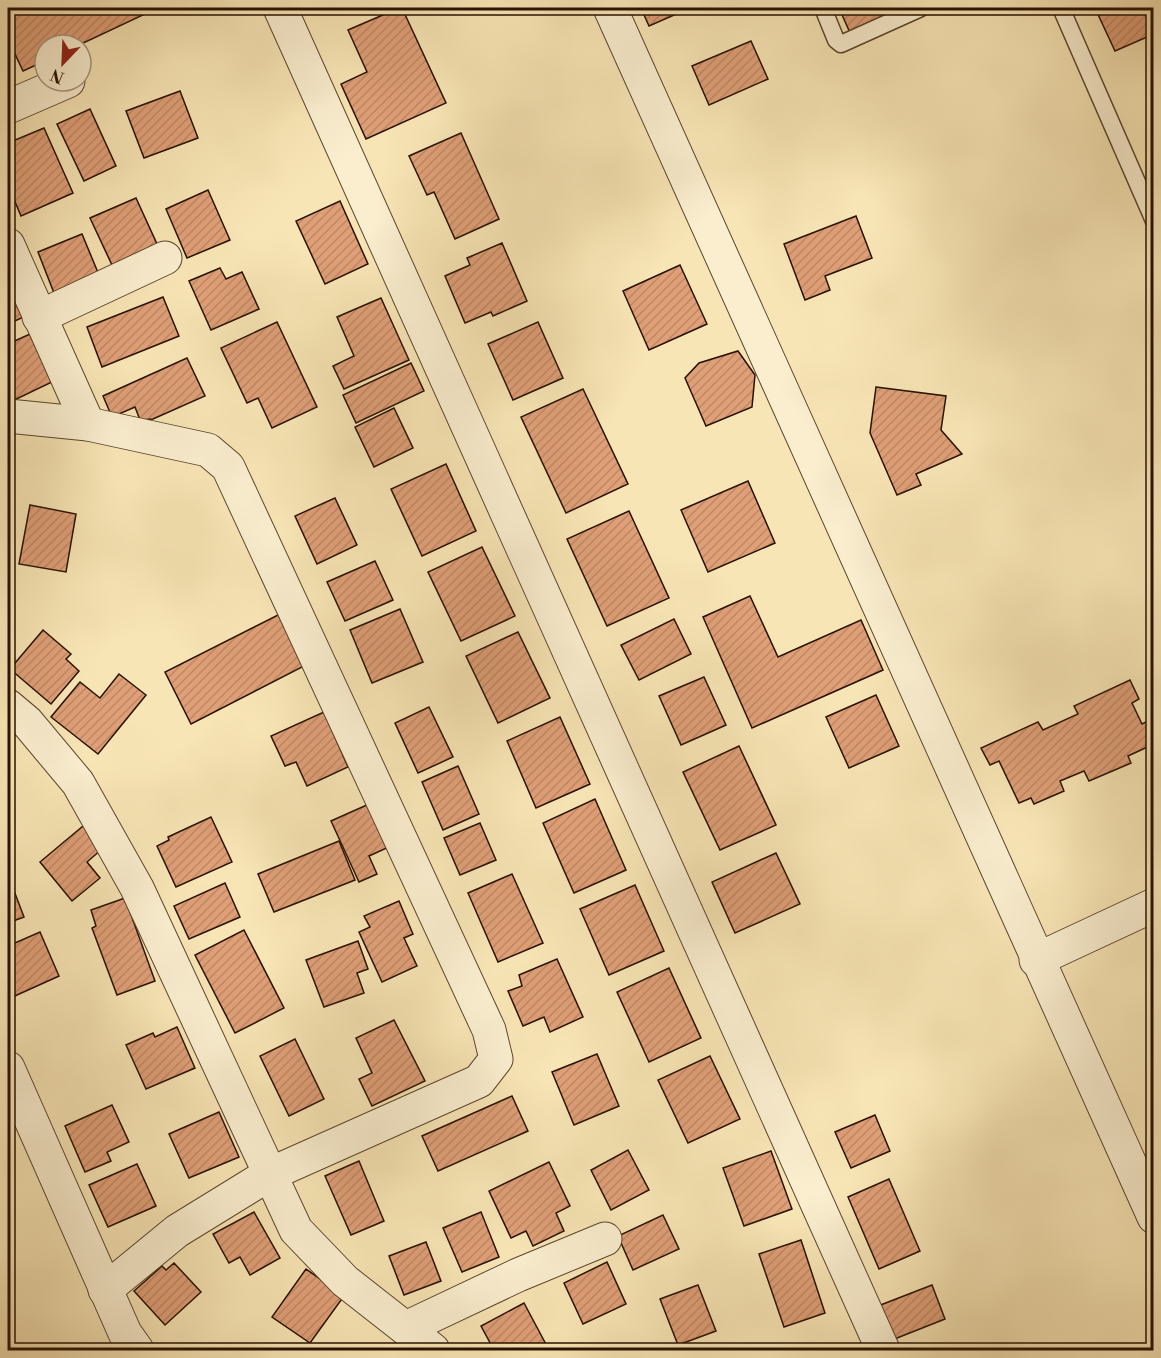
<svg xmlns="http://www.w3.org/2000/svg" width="1161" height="1358" font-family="'Libre Bodoni',serif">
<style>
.building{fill:url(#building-hatch);stroke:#271100;stroke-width:1.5}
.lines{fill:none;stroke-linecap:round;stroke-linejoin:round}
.service-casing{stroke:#5b462d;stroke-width:19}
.minor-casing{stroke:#5b462d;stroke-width:35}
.service{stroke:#faeecf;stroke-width:16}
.minor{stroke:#faeecf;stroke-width:33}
</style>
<defs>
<pattern id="building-hatch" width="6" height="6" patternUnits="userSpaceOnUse" patternTransform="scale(1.5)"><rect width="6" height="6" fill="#df9f77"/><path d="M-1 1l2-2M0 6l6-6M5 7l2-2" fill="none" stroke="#bf8865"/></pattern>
</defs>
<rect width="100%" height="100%" fill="#f8e5b5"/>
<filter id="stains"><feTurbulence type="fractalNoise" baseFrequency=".00333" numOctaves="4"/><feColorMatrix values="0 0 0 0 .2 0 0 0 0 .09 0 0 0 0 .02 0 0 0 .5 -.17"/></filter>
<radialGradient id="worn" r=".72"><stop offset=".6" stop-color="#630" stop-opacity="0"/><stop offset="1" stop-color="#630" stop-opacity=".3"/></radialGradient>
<g class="building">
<polygon points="8,8 140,8 143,15 79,45 45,45 45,61 23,71 8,39"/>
<polygon points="399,8 402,8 446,103 366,139 341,84 367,72 348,30"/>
<polygon points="641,8 690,8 649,26"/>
<polygon points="839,8 913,8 851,35"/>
<polygon points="1095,8 1154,8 1154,34 1115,51"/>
<polygon points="751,41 768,79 709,105 692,66"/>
<polygon points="180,91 198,138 144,158 126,111"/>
<polygon points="90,109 116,166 84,181 57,124"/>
<polygon points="44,128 73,193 21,216 8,185 8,143"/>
<polygon points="461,133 499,219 455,239 434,192 427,195 409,156"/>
<polygon points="208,190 230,240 187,258 166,209"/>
<polygon points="136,198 157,244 112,265 90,218"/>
<polygon points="340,201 368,264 325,284 296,221"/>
<polygon points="856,216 872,258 825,276 830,290 805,300 784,244"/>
<polygon points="82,234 99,275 54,293 38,252"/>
<polygon points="502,243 527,301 493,316 491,312 465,323 445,276 470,265 467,258"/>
<polygon points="680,265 707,324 649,350 623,291"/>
<polygon points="220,268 226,279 242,272 259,309 211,330 189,281"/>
<polygon points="11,284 26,316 8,324 8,286"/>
<polygon points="163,297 179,336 102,367 87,327"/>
<polygon points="381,298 409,360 344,389 333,366 354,356 337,317"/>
<polygon points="277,322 317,407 272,428 258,398 247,403 221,348"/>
<polygon points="538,322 563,378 513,400 488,344"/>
<polygon points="30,334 52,382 8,403 8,344"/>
<polygon points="738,351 755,375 752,407 706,426 685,378 699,363"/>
<polygon points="187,358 205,396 153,419 140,420 135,407 112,417 103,396"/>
<polygon points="411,363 424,391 356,423 343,395"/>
<polygon points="876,387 946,396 941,430 962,454 916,474 921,485 897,495 870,433"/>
<polygon points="583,389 628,484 566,513 521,417"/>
<polygon points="394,408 413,448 374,467 355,427"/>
<polygon points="446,464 476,531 422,556 391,489"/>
<polygon points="748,481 775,543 708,572 681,510"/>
<polygon points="335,498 357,545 317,564 295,516"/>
<polygon points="30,505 76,514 66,572 19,564"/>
<polygon points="629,511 669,598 607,626 567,539"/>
<polygon points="482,547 515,616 461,641 428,572"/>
<polygon points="375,561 393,600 345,621 327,582"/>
<polygon points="750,596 778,657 861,620 883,670 752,728 703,617"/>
<polygon points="400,609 423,662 372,683 350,630"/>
<polygon points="280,614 306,665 191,724 165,672"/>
<polygon points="674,619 691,654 639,680 621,645"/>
<polygon points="43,630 71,654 66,659 79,671 51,704 10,669"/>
<polygon points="518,632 550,698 498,723 466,656"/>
<polygon points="119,674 146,695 98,754 51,717 80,682 100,698"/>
<polygon points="704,677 726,725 681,745 659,696"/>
<polygon points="1130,680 1139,699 1132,703 1142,724 1150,720 1154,728 1154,744 1128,756 1131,763 1089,781 1084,771 1060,781 1064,791 1034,804 1031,798 1019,803 999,761 990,765 981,748 1038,722 1043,730 1078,714 1074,706"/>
<polygon points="876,695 899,746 849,768 826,717"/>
<polygon points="429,707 453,757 418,773 395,723"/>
<polygon points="324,712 348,767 307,786 296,762 285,766 271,736"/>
<polygon points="560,717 590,784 536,808 507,741"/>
<polygon points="739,746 776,825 720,850 683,772"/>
<polygon points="458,766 479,814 443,830 422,782"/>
<polygon points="595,799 626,870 574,893 543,823"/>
<polygon points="369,804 389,847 369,856 377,874 359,882 331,821"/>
<polygon points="211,817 232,862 176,887 157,846 169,840 168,837"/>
<polygon points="480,823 496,860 460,875 444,838"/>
<polygon points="83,826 102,849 87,862 100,878 72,901 40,862"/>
<polygon points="339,841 355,880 274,912 258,874"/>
<polygon points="776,853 800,904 735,933 712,882"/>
<polygon points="512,874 543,943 498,962 468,893"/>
<polygon points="8,875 24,917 8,923"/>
<polygon points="225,883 240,917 189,939 174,906"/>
<polygon points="635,885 664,951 609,975 580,909"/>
<polygon points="125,898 155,981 117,995 92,928 96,926 91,910"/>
<polygon points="399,901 413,934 404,938 417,966 382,982 359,932 370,927 364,916"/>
<polygon points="244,930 284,1008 235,1033 195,955"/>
<polygon points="40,932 59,976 8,999 8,946"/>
<polygon points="358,941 368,969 357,973 364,993 324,1007 306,960"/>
<polygon points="557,959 583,1017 550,1032 544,1017 523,1026 508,991 522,986 519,975"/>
<polygon points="669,968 701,1038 649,1062 617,992"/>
<polygon points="394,1020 425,1081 372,1106 359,1079 372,1073 356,1038"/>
<polygon points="177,1027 195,1068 146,1089 126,1045 153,1033 155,1037"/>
<polygon points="295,1039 324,1099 289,1116 260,1056"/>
<polygon points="597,1054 619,1106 574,1125 552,1072"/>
<polygon points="710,1056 740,1119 688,1143 658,1080"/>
<polygon points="512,1096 528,1131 438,1171 422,1136"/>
<polygon points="112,1105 129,1142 107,1152 111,1161 85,1172 65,1126"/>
<polygon points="219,1112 239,1157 189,1178 169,1134"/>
<polygon points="875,1115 890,1151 851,1168 835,1132"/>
<polygon points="628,1150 649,1190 611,1210 591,1170"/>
<polygon points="771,1151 792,1209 744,1226 723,1168"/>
<polygon points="359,1161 384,1221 351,1235 325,1176"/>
<polygon points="549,1162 570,1206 556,1213 564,1231 533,1246 526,1231 511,1238 489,1191"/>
<polygon points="137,1164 156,1206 108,1227 89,1185"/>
<polygon points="889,1179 920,1251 879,1269 848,1197"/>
<polygon points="254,1212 280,1258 250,1275 240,1257 229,1263 213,1234"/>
<polygon points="481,1212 499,1257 462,1272 443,1228"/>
<polygon points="663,1215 679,1249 633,1270 618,1236"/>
<polygon points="801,1240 825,1313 784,1327 759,1254"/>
<polygon points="426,1242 441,1281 404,1295 389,1256"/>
<polygon points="607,1262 626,1304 583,1324 564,1283"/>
<polygon points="174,1263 201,1292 165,1325 134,1291 162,1266 166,1270"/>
<polygon points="306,1269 344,1296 310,1343 272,1317"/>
<polygon points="698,1285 716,1331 678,1345 660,1299"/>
<polygon points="932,1285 945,1319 892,1340 878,1306"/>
<polygon points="524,1303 549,1350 494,1350 481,1326"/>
</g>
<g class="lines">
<g class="service-casing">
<g id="service">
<polyline points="823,8 836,40 841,44 921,8"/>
<polyline points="1061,8 1154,221"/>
</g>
</g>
<g class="minor-casing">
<g id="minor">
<polyline points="280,8 883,1350"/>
<polyline points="610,8 1154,1217"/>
<polyline points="8,107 68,81"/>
<polyline points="8,245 88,424"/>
<polyline points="39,317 165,258"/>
<polyline points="8,416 88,424 208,450 228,467 489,1030 496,1059 479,1081 268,1175 177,1231 105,1290"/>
<polyline points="8,706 27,722 78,783 137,888 296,1230 345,1281 433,1350"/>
<polyline points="1036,960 1154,905"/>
<polyline points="8,1068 125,1333 137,1350"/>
<polyline points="406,1328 518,1275 605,1239"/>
</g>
</g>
<use href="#service" class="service"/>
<use href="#minor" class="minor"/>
</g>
<rect width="1161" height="1358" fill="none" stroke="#f8e5b5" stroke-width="30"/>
<rect x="9" y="9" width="1143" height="1340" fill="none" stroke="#271100" stroke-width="3"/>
<rect x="15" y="15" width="1131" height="1328" fill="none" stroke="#271100" stroke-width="1.5"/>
<g transform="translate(63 63) rotate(203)"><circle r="28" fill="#faeecf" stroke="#a6967c" stroke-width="1.5"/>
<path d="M0-4.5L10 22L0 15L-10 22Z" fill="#8f2418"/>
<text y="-9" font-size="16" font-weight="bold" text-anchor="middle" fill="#271100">N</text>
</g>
<rect width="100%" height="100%" filter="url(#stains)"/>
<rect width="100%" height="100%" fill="url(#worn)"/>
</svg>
